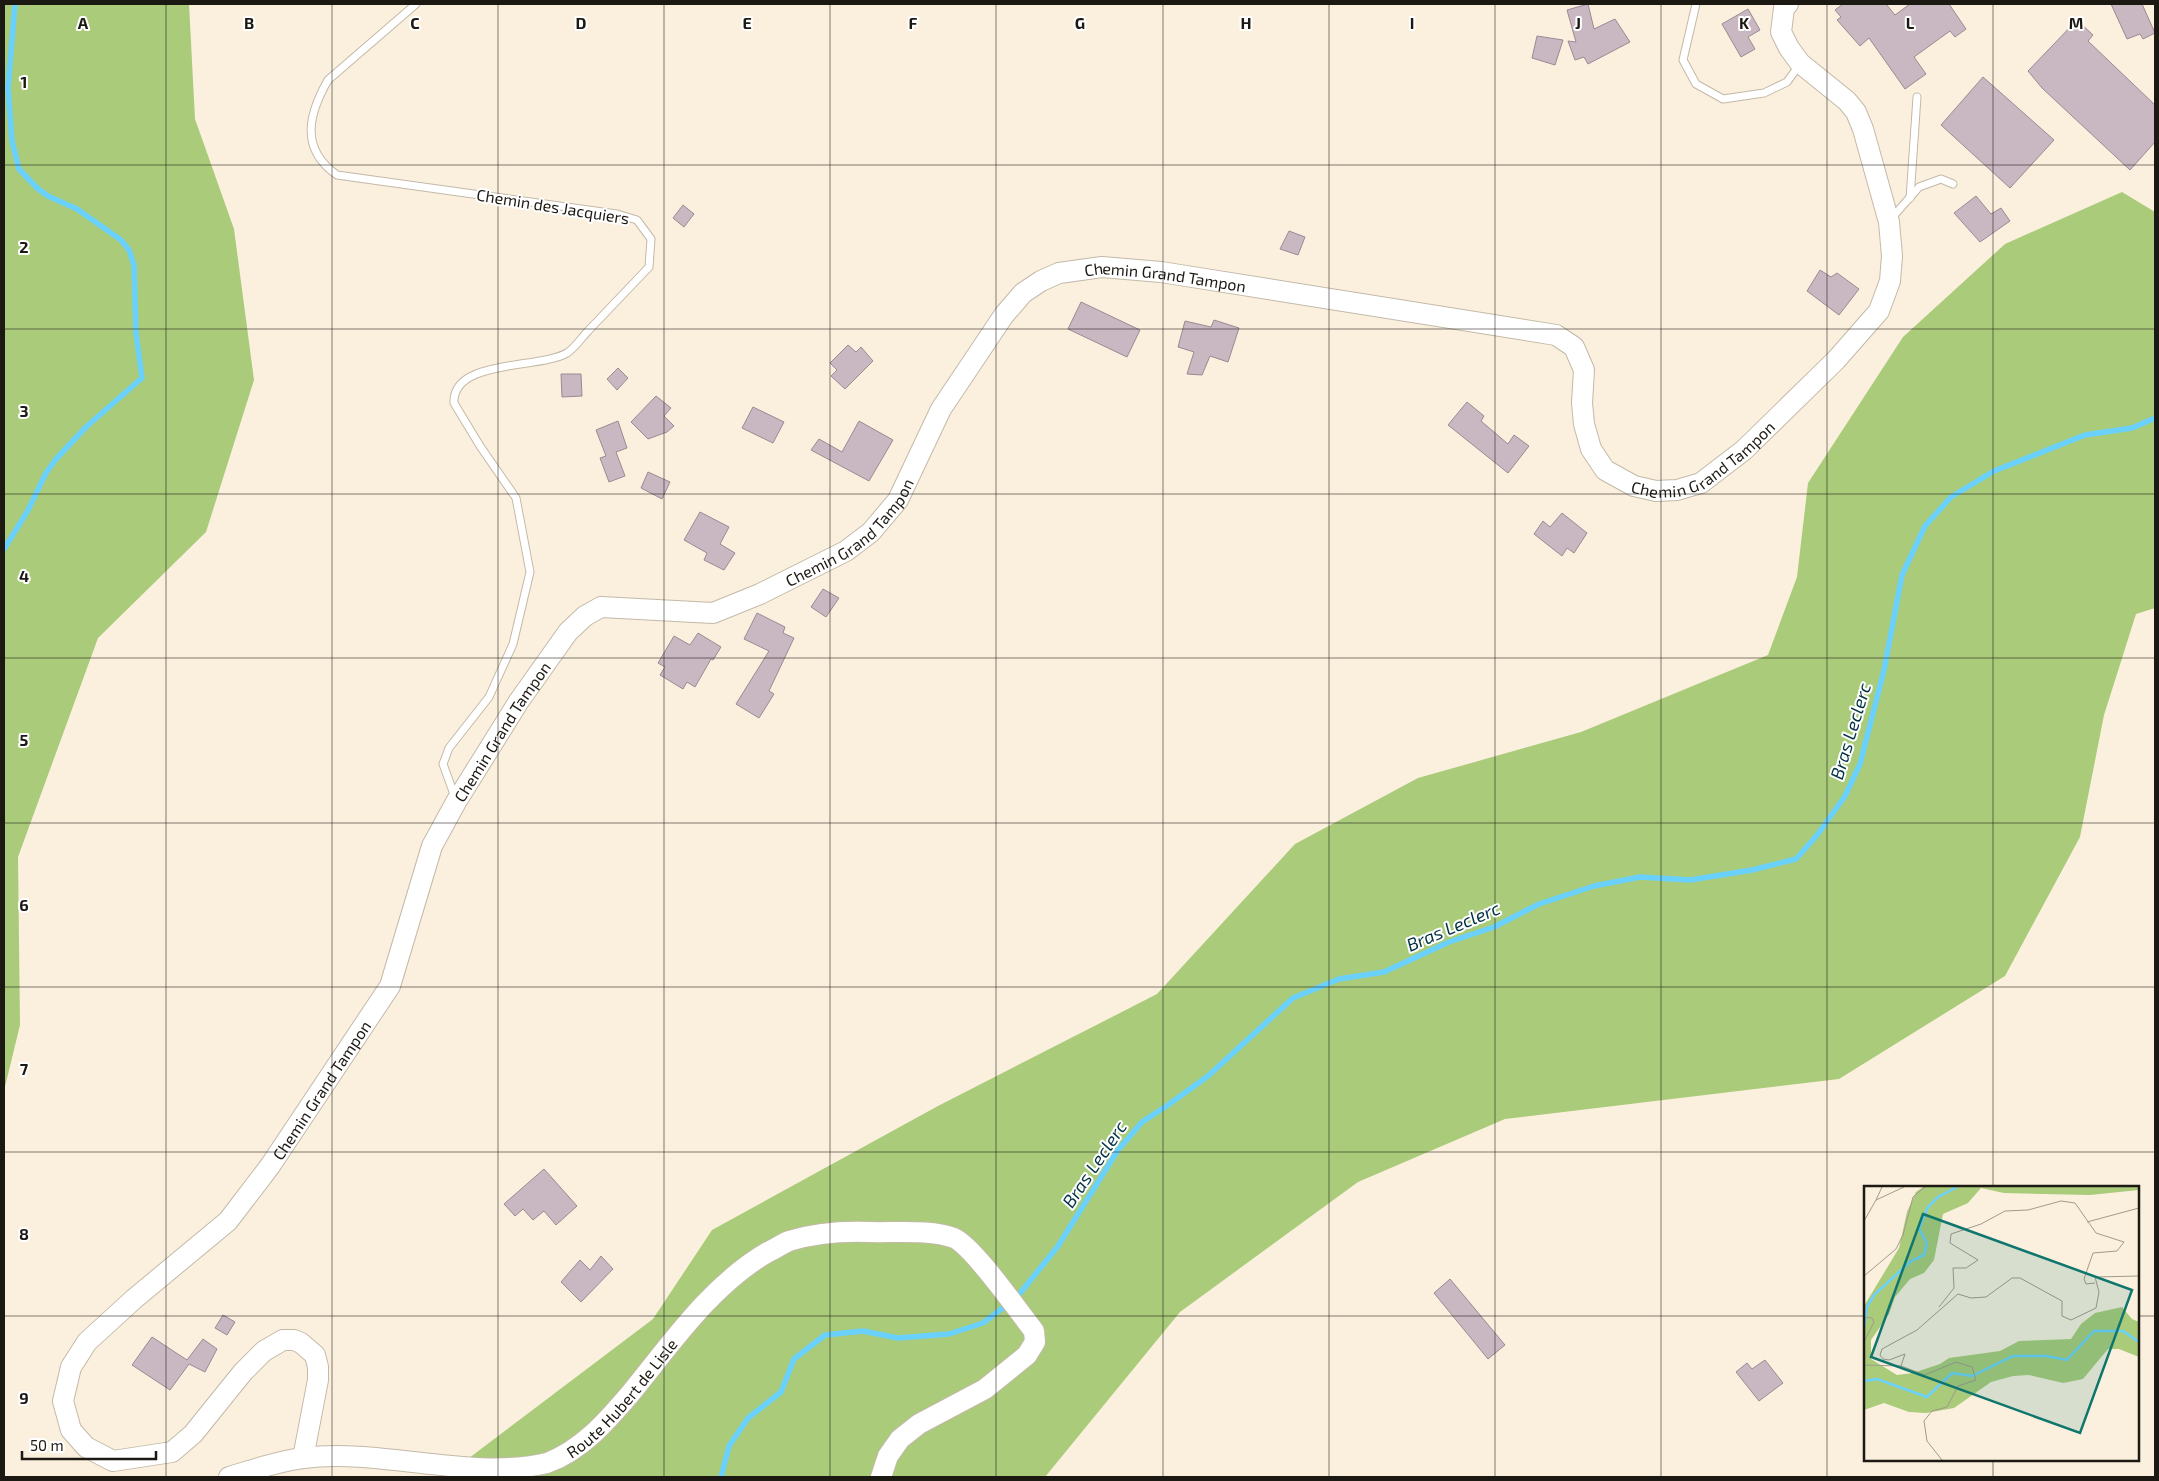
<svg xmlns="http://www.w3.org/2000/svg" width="2159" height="1481" font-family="'Exo 2',sans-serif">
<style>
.forest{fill:#aacb7a}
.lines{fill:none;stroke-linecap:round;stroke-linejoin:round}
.stream{stroke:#6ad1fc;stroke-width:5.5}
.building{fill:#c9b7c2;stroke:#9b8994}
.lane-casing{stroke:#c3b9a8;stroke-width:9}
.secondary-casing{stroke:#c3b9a8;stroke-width:22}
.lane{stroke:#fff;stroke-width:7}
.secondary{stroke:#fff;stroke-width:20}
.grid{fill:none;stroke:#1c1812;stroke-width:1;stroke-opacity:0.55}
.labels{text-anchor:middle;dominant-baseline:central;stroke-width:4;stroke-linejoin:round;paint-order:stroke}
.street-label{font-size:16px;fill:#1c1812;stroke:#fff}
.water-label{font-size:18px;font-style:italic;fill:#023344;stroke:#fff}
.inset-river{fill:none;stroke:#6ad1fc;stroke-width:2.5}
.inset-road{fill:none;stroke:#a29a8c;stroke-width:1}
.view{fill:#0f766e;fill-opacity:0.15;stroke:#0f766e;stroke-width:2.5}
.inset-edge{fill:none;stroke:#1c1812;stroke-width:2.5}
.grid-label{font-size:16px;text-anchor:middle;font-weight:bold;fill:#1c1812;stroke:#fff;stroke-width:4;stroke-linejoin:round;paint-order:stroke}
</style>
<rect width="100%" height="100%" fill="#fbf0de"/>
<g class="forest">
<polygon points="4,4 189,4 195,119 234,229 254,380 206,532 98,638 18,857 20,1025 4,1091"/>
<polygon points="2122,192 2155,212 2155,608 2136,614 2104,715 2080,837 2005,976 1839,1079 1505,1119 1358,1182 1180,1312 1045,1477 444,1477 653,1319 712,1230 938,1106 1157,994 1295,844 1418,778 1581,732 1768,655 1797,577 1808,483 1903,337 2005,244"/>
</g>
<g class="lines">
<g class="stream">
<polyline points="4,549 27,512 46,473 56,459 86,427 142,378 136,333 134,265 129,250 121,240 77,209 48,196 37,188 19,169 12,141 8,88 15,4"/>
<polyline points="721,1477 729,1446 748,1418 781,1392 794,1359 825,1335 863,1331 898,1338 949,1334 983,1323 1017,1297 1058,1246 1118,1150 1142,1122 1168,1105 1208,1076 1293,998 1339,979 1384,972 1449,942 1494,927 1539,904 1594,886 1640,877 1690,880 1752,870 1796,859 1818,834 1845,796 1860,764 1884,670 1902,575 1925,526 1951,497 1994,471 2085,435 2132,428 2155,418"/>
</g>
</g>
<g class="building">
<polygon points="1588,4 1594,29 1615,19 1630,42 1588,64 1584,57 1575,60 1568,41 1576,42 1567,10"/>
<polygon points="1843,4 1886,4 1895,15 1910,4 1949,4 1966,29 1955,37 1950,31 1914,57 1926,74 1905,89 1869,38 1860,46 1837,20 1841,17 1835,10"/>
<polygon points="2111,4 2142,4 2155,33 2143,39 2140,34 2127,39"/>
<polygon points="1748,9 1760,30 1748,37 1755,49 1741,57 1722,24"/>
<polygon points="2077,20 2093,35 2088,41 2155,105 2155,142 2130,170 2042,88 2028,71"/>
<polygon points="1537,36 1563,40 1555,65 1532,58"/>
<polygon points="1983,77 2054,140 2010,188 1941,125"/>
<polygon points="1976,196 1991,214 2001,208 2010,221 1980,242 1954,213"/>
<polygon points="683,205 694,214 684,227 673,218"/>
<polygon points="1289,231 1305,237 1298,255 1280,249"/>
<polygon points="1820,270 1831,277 1837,273 1859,289 1839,315 1807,291"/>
<polygon points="1081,302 1140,330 1127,357 1068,329"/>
<polygon points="1214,320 1239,328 1228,362 1210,356 1202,375 1187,374 1194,352 1178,347 1185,321 1211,327"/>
<polygon points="848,345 856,352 861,347 873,361 845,389 831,376 837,370 830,363"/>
<polygon points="618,368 628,378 617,390 607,379"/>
<polygon points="561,374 581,374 582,396 562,397"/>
<polygon points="656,396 671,408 664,416 674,426 667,432 648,439 631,422"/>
<polygon points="1467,402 1484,416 1481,421 1508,444 1514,435 1529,446 1508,473 1448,425"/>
<polygon points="753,407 784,422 773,443 742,428"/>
<polygon points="618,421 627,448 616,452 625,476 609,482 600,458 606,456 596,430"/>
<polygon points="859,421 893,440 869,481 811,450 819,439 842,452"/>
<polygon points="648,472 670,482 662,499 641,488"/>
<polygon points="700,512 729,527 720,544 735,553 724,570 704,560 707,553 684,540"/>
<polygon points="1562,513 1587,533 1574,553 1567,548 1562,556 1534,534 1543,521 1550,527"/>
<polygon points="823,589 839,598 826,617 811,607"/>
<polygon points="757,613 785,627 783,633 794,638 769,691 774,694 759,718 736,704 769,651 744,639"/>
<polygon points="698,633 721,647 713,660 711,659 695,687 687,682 683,689 660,675 665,667 658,663 674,636 690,645"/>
<polygon points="544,1169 577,1206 556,1225 544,1211 533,1220 523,1209 515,1216 504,1204"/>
<polygon points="601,1256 613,1269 581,1302 561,1282 580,1260 590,1270"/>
<polygon points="1450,1279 1505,1345 1488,1359 1434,1293"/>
<polygon points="223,1315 235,1322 227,1335 215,1328"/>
<polygon points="152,1337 187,1360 203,1339 217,1349 205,1372 189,1364 170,1390 132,1365"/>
<polygon points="1765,1360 1783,1383 1759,1401 1736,1372 1747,1363 1752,1369"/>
</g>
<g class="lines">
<g class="lane-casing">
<g id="lane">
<path d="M416 4 328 80C308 115 300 149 337 175L617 214 637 220 651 239 649 267C629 288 609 309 588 331 582 337 575 348 567 353 539 369 452 359 454 403L480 446 516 498 530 572 513 644 489 697 449 748 443 764 455 797"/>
<polyline points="1696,4 1683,60 1696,84 1723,99 1764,93 1787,82 1800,64"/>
<polyline points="1910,198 1917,97"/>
<polyline points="1890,220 1919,187 1941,179 1953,184"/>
</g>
</g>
<g class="secondary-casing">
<g id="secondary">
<path id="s1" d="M303 1458 318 1380V1367L315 1355 301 1343 294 1340H283L264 1351 243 1372 193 1434 172 1452 113 1461 86 1447 71 1430 63 1401 71 1367 87 1342 134 1299 228 1221 270 1166 390 986 432 846 456 802 519 701 568 632 585 616 601 607 713 613 760 594 846 551 871 532 898 500 941 409 1004 315 1023 293 1041 281 1059 273 1102 267 1161 272 1556 335 1574 347 1584 370 1582 403 1584 424 1591 449 1605 470 1634 486 1656 491 1677 490 1701 483 1744 450 1836 360 1879 311 1890 281 1892 256 1889 222 1863 129 1856 112 1847 101 1800 63 1789 48 1781 32 1784 8 1788 4"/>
<path id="s2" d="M229 1477C253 1470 278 1461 303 1458 383 1448 469 1481 547 1463 582 1450 607 1421 630 1394 671 1344 711 1285 768 1252 775 1249 782 1244 789 1241 815 1233 842 1231 869 1232 893 1233 931 1229 954 1238 974 1247 1018 1311 1034 1331L1035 1342 1027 1355 985 1389 919 1424 900 1439 888 1456 881 1477"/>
</g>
</g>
<use href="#lane" class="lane"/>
<use href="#secondary" class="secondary"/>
</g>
<path class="grid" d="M166 4V1477M332 4V1477M498 4V1477M664 4V1477M830 4V1477M996 4V1477M1163 4V1477M1329 4V1477M1495 4V1477M1661 4V1477M1827 4V1477M1993 4V1187M4 165H2155M4 329H2155M4 494H2155M4 658H2155M4 823H2155M4 987H2155M4 1152H2155M4 1316H1865M2138 1316H2155M1993 1460V1477"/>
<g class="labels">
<g class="street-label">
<text transform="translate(553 206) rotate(9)">Chemin des Jacquiers</text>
<text stroke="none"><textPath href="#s1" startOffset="2145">Chemin Grand Tampon</textPath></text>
<text stroke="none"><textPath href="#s1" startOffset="2805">Chemin Grand Tampon</textPath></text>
<text stroke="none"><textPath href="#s1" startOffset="1695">Chemin Grand Tampon</textPath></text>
<text stroke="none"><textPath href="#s1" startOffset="1260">Chemin Grand Tampon</textPath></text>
<text stroke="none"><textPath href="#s1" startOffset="855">Chemin Grand Tampon</textPath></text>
<text stroke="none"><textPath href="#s2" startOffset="422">Route Hubert de Lisle</textPath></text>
</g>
<g class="water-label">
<text transform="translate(1850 731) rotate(-73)">Bras Leclerc</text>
<text transform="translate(1453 926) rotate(-23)">Bras Leclerc</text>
<text transform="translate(1094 1164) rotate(-56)">Bras Leclerc</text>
</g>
</g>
<g transform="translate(1864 1186)">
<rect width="275" height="275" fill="#fbf0de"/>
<path d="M59 1H275V4L226 9 140 7 117 2 104 17 79 28 70 74 60 87 46 93 31 111 25 128 7 154V173L33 189 49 187 76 178 85 172 136 165 155 155 207 153 217 138 231 127 258 121 268 133 275 136V171L255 163H244L219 193 199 197 165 189 149 190 127 196 90 222 62 227 45 226 20 217 0 224V120L35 62 43 26 52 6Z" fill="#aacb7a"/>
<path class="inset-river" d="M0 142 3 121 10 109 47 75 60 69 63 57 55 43 64 21 74 11 93 1M0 195 13 193 63 211 88 187 108 190 149 170H182L203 174 230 145H259L275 156"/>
<path class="inset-road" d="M18 1 12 14 40 1M0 35 12 14M223 36 275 22M0 90 32 63 39 49 49 11 61 1M75 121 90 102 89 82H102L114 74 86 57 87 48 117 38 141 25 164 24 197 15 211 17 232 47 260 56 253 65 229 67 220 93 222 98 231 97M0 131 8 132 10 136 0 156M0 179 37 180 61 189 92 176 108 181 112 194 94 200 83 221 68 225 60 235 63 255 78 274M37 180 41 168 25 174 19 173 16 169 18 163 53 144 94 108 107 112 122 111 148 92H156L198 115V130L207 134 232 122 235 106 231 91 275 90"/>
<path class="view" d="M59 28 268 104 216 247 7 171Z"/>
<rect width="275" height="275" class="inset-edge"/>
</g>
<g class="grid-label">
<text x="83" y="29">A</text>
<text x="249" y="29">B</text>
<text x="415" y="29">C</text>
<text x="581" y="29">D</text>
<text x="747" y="29">E</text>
<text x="913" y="29">F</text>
<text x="1080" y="29">G</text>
<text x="1246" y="29">H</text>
<text x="1412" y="29">I</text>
<text x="1578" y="29">J</text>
<text x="1744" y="29">K</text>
<text x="1910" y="29">L</text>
<text x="2076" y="29">M</text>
<text x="24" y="88">1</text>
<text x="24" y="253">2</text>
<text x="24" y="417">3</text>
<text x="24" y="582">4</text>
<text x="24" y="746">5</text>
<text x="24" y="911">6</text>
<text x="24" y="1075">7</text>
<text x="24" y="1240">8</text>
<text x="24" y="1404">9</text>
</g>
<rect width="2159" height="1481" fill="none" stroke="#1c1812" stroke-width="10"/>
<path d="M22 1451v8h134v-8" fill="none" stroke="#1c1812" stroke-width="2.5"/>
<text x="30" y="1451" font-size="15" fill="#1c1812" stroke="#ffffff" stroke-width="4" paint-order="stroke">50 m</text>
</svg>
